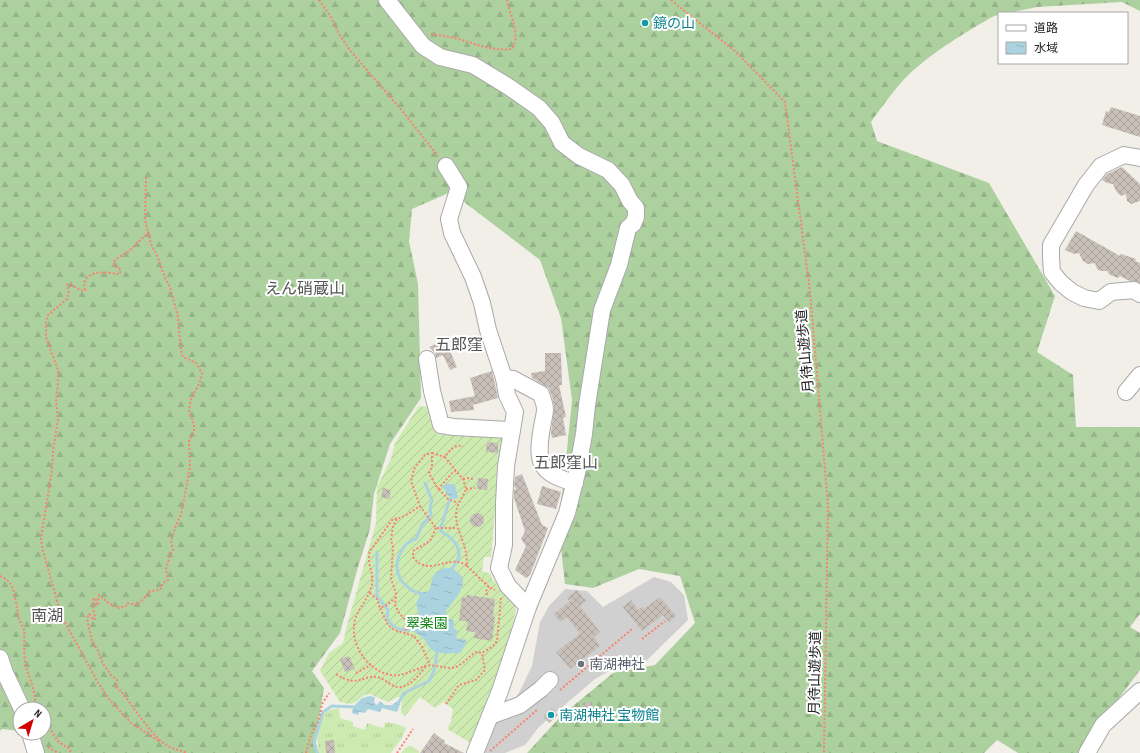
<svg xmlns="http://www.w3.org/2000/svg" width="1140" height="753" font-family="'Sofia Sans Condensed','Noto Sans JP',sans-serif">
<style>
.religious{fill:#d0d0d0}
.grass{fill:url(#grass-tufts)}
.forest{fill:url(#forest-firs)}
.garden{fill:url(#garden-furrows)}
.water{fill:url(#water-ripples)}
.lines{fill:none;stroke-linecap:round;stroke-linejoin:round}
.stream{stroke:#aad3df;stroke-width:3}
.building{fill:url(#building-cross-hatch)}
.minor-casing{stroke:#a9a9a9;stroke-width:18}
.path{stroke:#fa8072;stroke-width:2;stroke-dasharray:2 2;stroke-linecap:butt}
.minor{stroke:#fff;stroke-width:16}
.culture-dot{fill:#0f9aa8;stroke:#fff;stroke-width:1.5}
.worship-dot{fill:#6b7280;stroke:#fff;stroke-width:1.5}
.labels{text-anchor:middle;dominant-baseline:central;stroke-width:4;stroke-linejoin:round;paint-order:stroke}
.culture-label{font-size:14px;fill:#0d838f;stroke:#fff;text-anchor:start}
.street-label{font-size:14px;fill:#222;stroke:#fff}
.park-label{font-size:14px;fill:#0c8416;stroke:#fff}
.worship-label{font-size:14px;fill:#5b616d;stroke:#fff;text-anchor:start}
.quarter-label{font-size:16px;fill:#555;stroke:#fff}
</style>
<defs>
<pattern id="grass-tufts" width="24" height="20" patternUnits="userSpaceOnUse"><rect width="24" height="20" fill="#cdebb0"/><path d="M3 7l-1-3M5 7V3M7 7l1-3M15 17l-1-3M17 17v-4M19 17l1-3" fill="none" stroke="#b0c997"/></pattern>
<pattern id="forest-firs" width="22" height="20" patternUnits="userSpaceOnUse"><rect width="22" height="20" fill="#add19e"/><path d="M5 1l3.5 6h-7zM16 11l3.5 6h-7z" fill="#95b388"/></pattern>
<pattern id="garden-furrows" width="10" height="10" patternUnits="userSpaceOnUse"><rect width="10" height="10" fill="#cdebb0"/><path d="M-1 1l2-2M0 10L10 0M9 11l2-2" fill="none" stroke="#b0c997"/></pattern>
<pattern id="water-ripples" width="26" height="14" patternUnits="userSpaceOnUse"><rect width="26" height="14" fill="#aad3df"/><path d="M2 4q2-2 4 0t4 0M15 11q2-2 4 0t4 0" fill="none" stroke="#92b5bf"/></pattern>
<pattern id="building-cross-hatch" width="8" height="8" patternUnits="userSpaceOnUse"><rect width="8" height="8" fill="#c7bfb8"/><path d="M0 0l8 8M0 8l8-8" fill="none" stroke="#aba49e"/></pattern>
</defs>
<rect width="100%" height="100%" fill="#f2efe9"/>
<polygon class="religious" points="654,577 671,582 684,595 688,620 644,663 618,666 595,679 539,727 525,745 505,753 480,753 490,730 513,705 532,666 540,622 549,606 565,589 587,591 603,607"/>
<g class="grass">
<polygon points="339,708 340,718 353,722 353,726 365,730 367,723 383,728 386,722 397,724 406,728 402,738 391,753 319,753 317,740 322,717 326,711"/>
<polygon points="411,746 419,751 419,753 401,753 406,747"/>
</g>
<path class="forest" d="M0 0H1140V11L1122 2 1037 7 1008 13H999V15L994 16C964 33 922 58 899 85 889 97 880 109 871 122L877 141 989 183 1055 296 1037 352 1073 375 1076 427H1140V614L1130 627 1140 633V670L1078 753H1018L997 740 984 753H527L561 716 613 673 655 665 695 623 680 576 639 569 593 588 565 584 558 522 564 480 572 400 561 318 540 260 451 192 412 209 409 241 418 284 421 398 390 444 374 494 370 529 358 567 340 633 312 671 324 688 315 741 319 753H38L33 733H44V709H20V731L2 729 0 731Z"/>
<polygon class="garden" points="419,406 428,407 437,434 502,438 502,443 496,478 496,500 491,557 484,557 482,571 491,574 492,579 513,602 516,610 510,635 497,674 471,743 447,729 451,722 453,709 443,702 435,708 420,697 405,716 401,713 402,697 398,697 388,702 370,694 364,695 356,702 351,704 340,702 320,671 329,653 343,643 347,625 376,523 377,487 391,459 395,443"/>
<g class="water">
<polygon points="446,484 454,484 456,488 458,498 454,499 446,494 446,491 442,487"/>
<path d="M445 568H453C455 571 460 574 462 577 467 588 452 602 446 611L447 617 454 621V628L458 631 456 638 467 640 464 647 460 653C452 653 439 655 432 650 429 648 428 644 426 642 421 635 415 632 408 630L418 621V613L416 603 419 598 420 593 429 591C434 580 429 573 445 568Z"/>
<polygon points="370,696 375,697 374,702 377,705 380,701 385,705 392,705 399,700 400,704 397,712 382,708 380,712 368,709 365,713 359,712 358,715 352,713 353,707 362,698"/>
</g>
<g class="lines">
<g class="stream">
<path d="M451 498C445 508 446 518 440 528L442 532C450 536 460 545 459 556 458 561 453 566 451 570"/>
<path d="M377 552V596L388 610 387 619C393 628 402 632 412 629"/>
<path d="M422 596 420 593C415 593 413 591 409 588 397 579 394 569 399 556 403 547 406 542 416 539L423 523 425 522 431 515 430 508 432 500 425 483"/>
<polyline points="398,704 404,693 429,681 434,671 438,648"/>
<polyline points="317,753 314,743 323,712 332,706 356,707"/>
</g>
</g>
<g class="building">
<polygon points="1111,107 1140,116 1140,137 1102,125 1106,111 1109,112"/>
<polygon points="1122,167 1140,184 1140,201 1131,204 1127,201 1126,194 1121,196 1116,191 1113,184 1107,183 1102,180 1107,174"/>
<polygon points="1076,231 1120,256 1121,254 1136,259 1135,261 1140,263 1140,283 1130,281 1120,276 1118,278 1110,275 1107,271 1101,271 1097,269 1095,263 1088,264 1083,261 1079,253 1074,254 1065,250"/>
<polygon points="445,340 457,367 450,370 443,355 436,358 435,353 429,347"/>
<polygon points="545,353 561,353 562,385 559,385 566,417 563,418 566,435 552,438 551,433 554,409 553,400 549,388 532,378 531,373 545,371"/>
<polygon points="492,371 498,398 473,405 474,410 451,412 449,401 475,396 470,378"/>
<polygon points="487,442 498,443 498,453 486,452"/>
<polygon points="522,474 542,525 548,528 530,575 526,578 515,570 526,546 521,539 525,531 514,498 514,490 516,489 514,485 515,477"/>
<polygon points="478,478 488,479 487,490 477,489"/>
<polygon points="542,486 561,492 556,509 537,504"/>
<polygon points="383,488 391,490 389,499 381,497"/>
<circle cx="477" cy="520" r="7"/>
<polygon points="577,590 586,601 580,606 600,632 594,637 600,646 570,669 556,652 580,634 567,617 560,622 554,614 570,601 567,598"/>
<polygon points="467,595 495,599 493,617 495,617 492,641 474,638 475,632 466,631 468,622 459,620 462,597 466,598"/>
<polygon points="660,597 676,616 669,622 663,615 642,631 623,607 631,600 638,610 643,607 644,609"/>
<polygon points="349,656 355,669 345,672 340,659"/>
<polygon points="592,702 593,712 584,713 583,703"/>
<polygon points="552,708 558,715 549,723 543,716"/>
<polygon points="434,733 445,741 444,743 464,753 420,753"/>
<polygon points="334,740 335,753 326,753 325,741"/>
</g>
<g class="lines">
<g class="minor-casing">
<g id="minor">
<polyline points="387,0 423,46 440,57 473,65 509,87 539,108 552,123 562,143 579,156 608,170 622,185 630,201 636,208 636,217 633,224 628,228 619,265 602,310 587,405 584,434 577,473 567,513 528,607 500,691 475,753"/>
<polyline points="1140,158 1124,155 1101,166 1086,185 1051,245 1051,258 1052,272 1061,283 1072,292 1084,298 1099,301 1111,292 1134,290 1140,294"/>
<polyline points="446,166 459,187 449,219 452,233 473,277 482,303 488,330 504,378 507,395 515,412 506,466 504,503 504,545 499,568 508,586 528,607"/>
<polyline points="427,359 432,391 441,425 454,427 512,430"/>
<path d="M504 378 513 379 541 394C542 398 545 404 545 409 545 414 543 421 542 427 536 462 538 473 575 483"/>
<polyline points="1126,392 1140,375"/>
<polyline points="0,658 5,673 22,709"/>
<polyline points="490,716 520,705 541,689 550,680"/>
<polyline points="30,733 36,753"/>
<polyline points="1087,753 1103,725 1140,691"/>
</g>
</g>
<g class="path">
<polyline points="319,0 331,17 339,34 349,49 404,113 438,156"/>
<polyline points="671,0 735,51 785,102 810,291 828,506 824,753"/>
<path d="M431 34C443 36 454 37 465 41 480 46 496 51 512 49 521 34 510 16 507 0"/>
<path d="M146 177 145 220 151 244 158 258 165 278 170 287 178 317 181 351 183 357 196 363 202 373 200 382 191 399 189 411 194 424V431L189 441 190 467 181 515 176 525 171 541 173 550 171 552 166 569 168 580 163 583 160 590 150 591 149 594 147 595 137 605 127 603 126 606 119 608 110 604 99 595 98 604 96 605V600L94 598 93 607 95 618 94 620 89 614 87 619 92 641 98 651 103 664 111 675 117 680 116 687 121 691C133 706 147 729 162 742 169 748 178 750 187 753"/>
<path d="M149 232 128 252 119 257 114 261V266L119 268 121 271 119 274C105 272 80 269 85 290L83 291 69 284 67 285 69 290 67 299 48 315 46 322V337L58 370V383L56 401 58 419 53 451 52 470 41 538 42 547 61 615 97 681 109 699 131 723 159 741"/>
<polyline points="432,453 445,457"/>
<path d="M456 471 445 457C449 451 455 444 463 446"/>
<polyline points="463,479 469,478 473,479"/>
<polyline points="439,489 448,499 458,503"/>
<polyline points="466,489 475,488"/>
<polyline points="420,506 436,528 457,528"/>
<polyline points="397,519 393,526 391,540 393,547 391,579 396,593 395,605 399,613 407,622 405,633"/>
<path d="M436 528 430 541 413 551V557C429 579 449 552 467 566 467 558 466 550 463 542 460 533 456 525 456 515 456 504 463 498 466 489L463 479 456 471 453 472 438 489 430 475 429 473 432 467V453L425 455 417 465 414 469 411 481 420 506C414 510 406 516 399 518 399 519 394 519 393 519 391 521 373 547 370 551 369 554 369 557 369 560 370 573 376 578 369 593 365 603 358 609 355 620 349 643 367 671 391 675 403 677 415 669 426 666 434 664 443 668 451 668 460 668 468 657 476 652L482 653 493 646 497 641 501 598"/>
<polyline points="467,566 489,587 495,590"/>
<path d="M0 576C4 578 8 580 10 583 15 590 17 610 19 619 20 623 23 626 24 630 25 642 23 655 26 667 30 680 36 692 35 706"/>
<polyline points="370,593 377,599 380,608"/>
<polyline points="487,595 486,591 489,587"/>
<polyline points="396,597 387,605 380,608 388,625 394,630 414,636 422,647 430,665"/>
<polyline points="642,639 665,621"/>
<polyline points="356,673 371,665"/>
<path d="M336 674C360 690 364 672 380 678 387 680 392 688 400 687 411 686 419 675 426 666"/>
<polyline points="560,690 632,629"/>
<polyline points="446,704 459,685 476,680 485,670 482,653"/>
<path d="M44 721C55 731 51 740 69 748L71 753"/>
<polyline points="48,747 58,753"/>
<polyline points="490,751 537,710"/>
<polyline points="306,753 311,735 319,720 322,704 329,693"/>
<polyline points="397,753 413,729"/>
</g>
<use href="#minor" class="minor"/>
</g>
<g class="culture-dot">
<circle cx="645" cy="23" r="4"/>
<circle cx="551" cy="715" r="4"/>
</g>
<circle class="worship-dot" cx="581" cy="664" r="4"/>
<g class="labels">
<g class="culture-label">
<text x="653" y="23">鏡の山</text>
<text x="559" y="715">南湖神社 宝物館</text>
</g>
<g class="street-label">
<text transform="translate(805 351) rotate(-95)">月待山遊歩道</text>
<text transform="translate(815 673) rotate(-89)">月待山遊歩道</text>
</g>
<g class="park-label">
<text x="427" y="623">翠楽園</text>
</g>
<g class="worship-label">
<text x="589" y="664">南湖神社</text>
</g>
<g class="quarter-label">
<text x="305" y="289">えん硝蔵山</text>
<text x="459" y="345">五郎窪</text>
<text x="566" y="463">五郎窪山</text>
<text x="47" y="616">南湖</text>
</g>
</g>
<rect x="998" y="12" width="130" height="52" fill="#ffffff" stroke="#a7a7a7"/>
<rect x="1006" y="25" width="20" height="6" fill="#ffffff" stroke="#a7a7a7"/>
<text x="1034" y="32" font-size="12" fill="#222222">道路</text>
<rect x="1006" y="42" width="20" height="12" fill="url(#water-ripples)" stroke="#a7a7a7"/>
<text x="1034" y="52" font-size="12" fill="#222222">水域</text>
<g transform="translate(32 721) rotate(38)"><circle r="19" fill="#ffffff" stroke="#a7a7a7"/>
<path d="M0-3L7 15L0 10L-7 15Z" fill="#d40000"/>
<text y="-6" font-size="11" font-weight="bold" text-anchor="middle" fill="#222222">N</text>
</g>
</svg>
